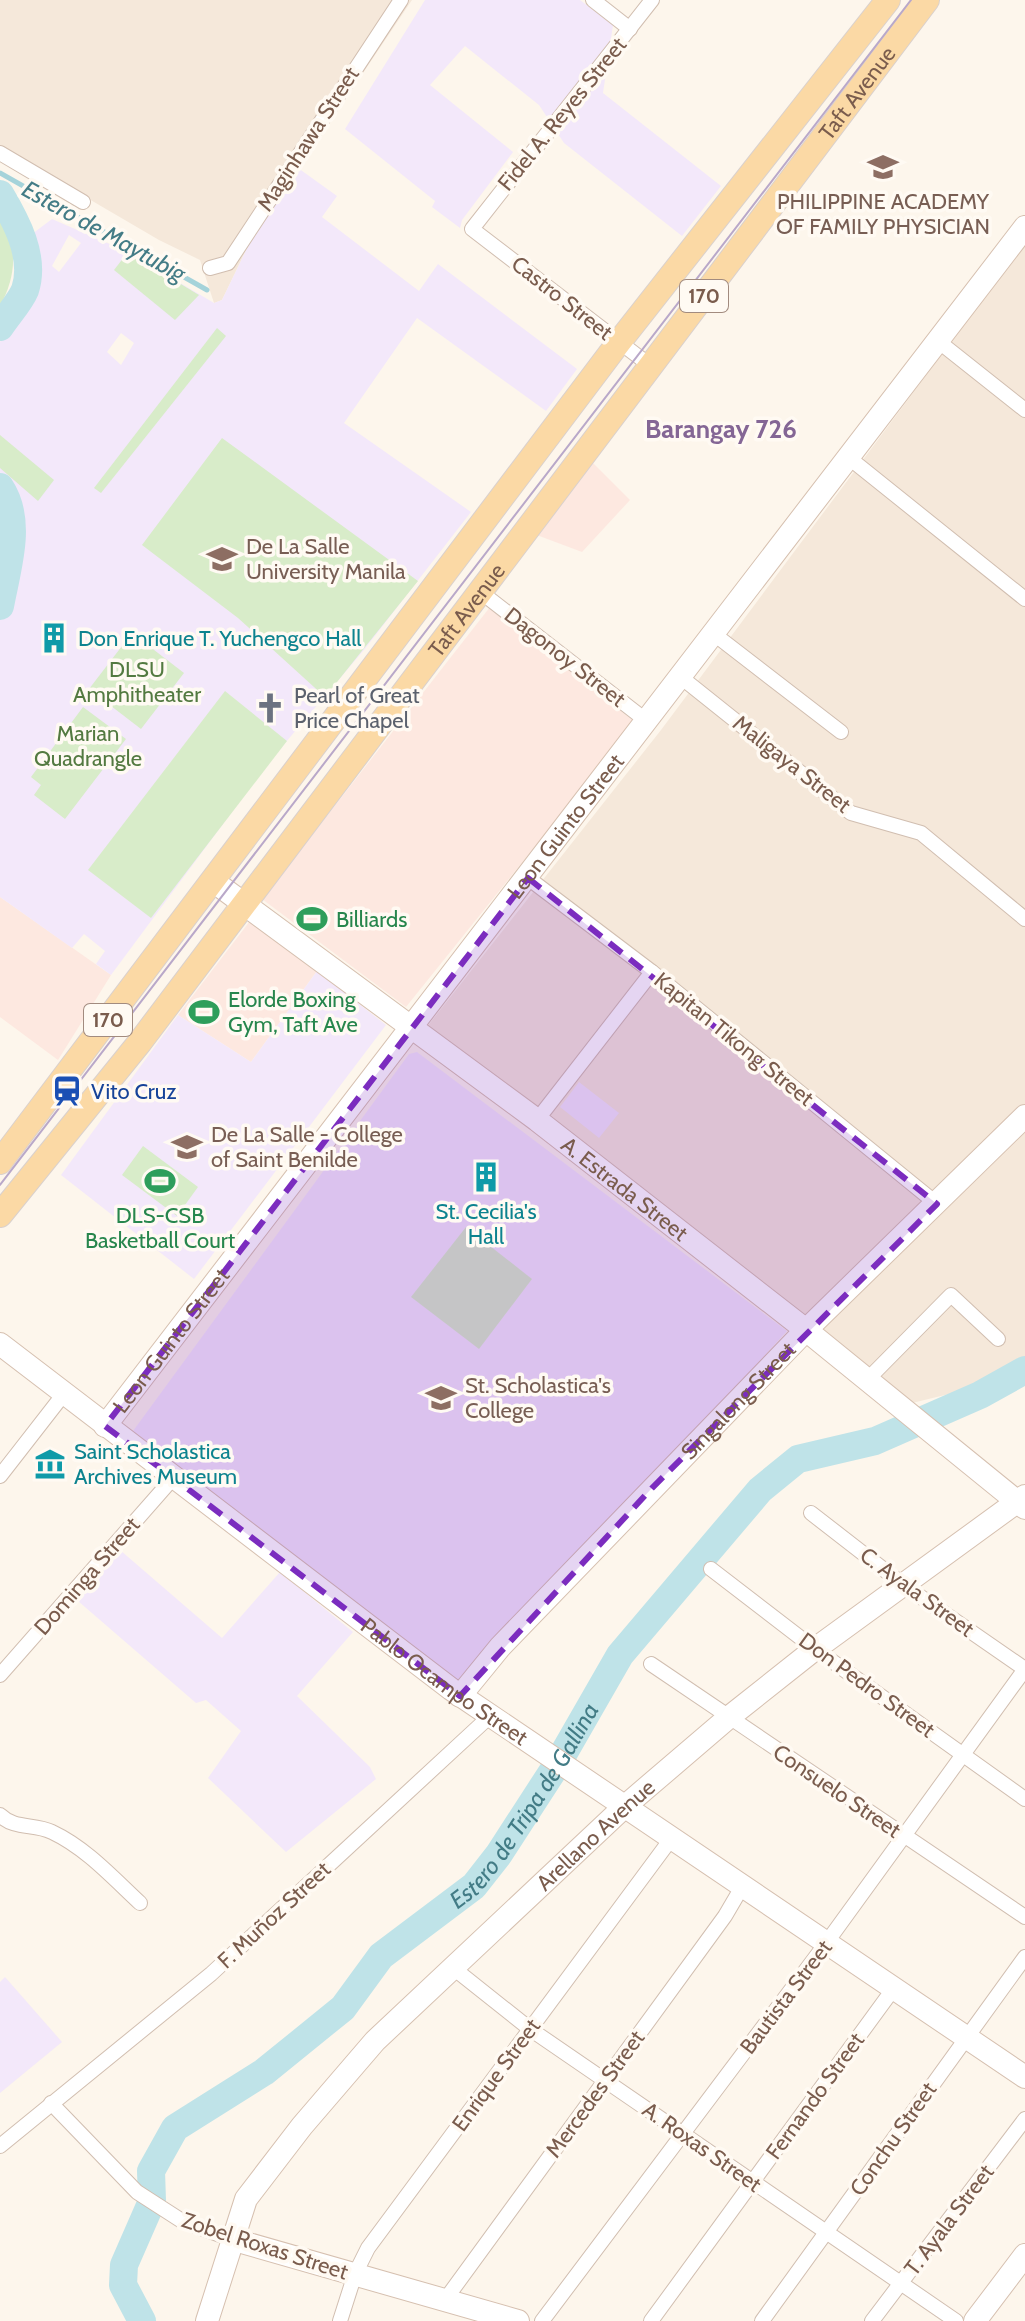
<svg xmlns="http://www.w3.org/2000/svg" width="1025" height="2321" font-family="Cabin,sans-serif">
<style>
.residential{fill:#f5e8da}
.commercial{fill:#fde8e0}
.education{fill:#f3e8fa;fill-rule:evenodd}
.green{fill:#d8ecc9}
.lines{fill:none;stroke-linecap:round;stroke-linejoin:round}
.stream{stroke:#a5d3da;stroke-width:5}
.river{stroke:#bfe3e8;stroke-width:28}
.street-casing{stroke:#d1beb0;stroke-width:16}
.secondary-casing{stroke:#d6c0b0;stroke-width:24}
.primary-casing{stroke:#dad1cd;stroke-width:26}
.street{stroke:#fff;stroke-width:14}
.secondary{stroke:#fff;stroke-width:22}
.primary{stroke:#fbd9a5;stroke-width:24}
.tram{stroke:#b9a8c9;stroke-width:2}
.marked{fill:#7b2cbf;fill-opacity:0.2;stroke:#7b2cbf;stroke-width:6;stroke-dasharray:16 10;stroke-linejoin:round}
.labels{text-anchor:middle;dominant-baseline:central;stroke-width:7;stroke-linejoin:round;paint-order:stroke}
.shield{fill:#fffaf3;stroke:#a28b7f;stroke-width:2}
.shield-label{font-size:20px;font-weight:bold;fill:#7a5c4d}
.street-label{font-size:22px;fill:#7a5c4d;stroke:#fffaf3}
.education-label{font-size:22px;fill:#785e54;stroke:#fffaf3;text-anchor:start}
.culture-label{font-size:22px;fill:#0d838f;stroke:#fffaf3;text-anchor:start}
.park-label{font-size:22px;fill:#537a41;stroke:#fffaf3}
.worship-label{font-size:22px;fill:#5b616d;stroke:#fffaf3;text-anchor:start}
.leisure-label{font-size:22px;fill:#27864d;stroke:#fffaf3;text-anchor:start}
.transit-label{font-size:22px;fill:#164399;stroke:#fffaf3;text-anchor:start}
.water-label{font-size:24px;font-style:italic;fill:#437c86;stroke:#fffaf3}
.quarter-label{font-size:26px;font-weight:bold;fill:#846695;stroke:#fffaf3}
</style>
<rect width="100%" height="100%" fill="#fdf6ec"/>
<g class="residential">
<polygon points="0,0 412,0 252,238 222,300 214,303 200,260 159,240 0,147"/>
<polygon points="1025,243 1025,1361 978,1387 912,1403 426,1028 661,730"/>
</g>
<g class="commercial">
<polygon points="590,460 630,500 582,552 534,534"/>
<polygon points="490,607 635,722 406,1007 262,899"/>
<polygon points="0,897 111,975 58,1060 0,1017"/>
<polygon points="250,921 317,971 251,1062 178,1015"/>
</g>
<g class="education">
<polygon points="425,0 580,0 613,25 603,93 721,186 682,236 564,143 539,105 465,46 430,85 513,152 462,220 460,228 432,207 435,201 345,129"/>
<path d="M298 168 337 196 322 217 419 291 438 264 577 369 546 411 417 318 344 423 471 512 364 650 269 762 111 975 96 964 105 951 84 934 72 948 0 897V616L4 609 16 507 11 488 0 477V342L28 300V237L52 219 128 252 214 303 222 300 252 238ZM69 235 81 243 59 272 52 266ZM121 333 134 343 121 365 107 352Z"/>
<polygon points="317,971 386,1025 194,1279 61,1175 178,1015 251,1062"/>
<polygon points="417,1052 787,1331 647,1484 458,1681 133,1431 409,1054"/>
<polygon points="579,1082 619,1113 599,1138 560,1107"/>
<polygon points="120,1550 222,1638 280,1572 353,1632 297,1696 370,1767 376,1779 286,1852 208,1778 241,1731 206,1700 196,1703 78,1601"/>
<polygon points="5,1977 62,2042 0,2093 0,1982"/>
</g>
<g class="green">
<path d="M0 215C18 245 17 275 0 306Z"/>
<polygon points="128,252 199,295 175,320 114,270"/>
<polygon points="217,328 226,336 101,493 94,488"/>
<polygon points="0,435 54,480 38,501 0,468"/>
<polygon points="222,438 418,581 325,697 238,618 142,545"/>
<polygon points="132,633 184,673 141,729 89,689"/>
<polygon points="225,691 287,741 151,918 88,870"/>
<polygon points="83,707 126,739 65,819 34,795 41,785 31,777"/>
<polygon points="143,1146 198,1187 177,1216 122,1175"/>
<polygon points="466,1227 532,1279 479,1349 411,1297"/>
</g>
<g class="lines">
<polyline class="stream" points="0,173 207,290"/>
<g class="river">
<path d="M0 194C16 221 36 257 25 290 20 302 7 316 0 327"/>
<path d="M0 487C23 521 7 568 0 606"/>
<path id="s1" d="M142 2321 123 2285 124 2265 152 2201 151 2171 175 2128 264 2072 343 2008 381 1956 474 1886 499 1854 558 1763 620 1655 760 1490 798 1459 875 1441 980 1395 1025 1370"/>
</g>
<g class="street-casing">
<g id="street">
<polyline points="593,0 630,29"/>
<polyline points="0,153 83,202"/>
<polyline points="210,268 228,263 401,0"/>
<polyline points="938,341 1025,410"/>
<polyline points="652,367 472,229 652,0"/>
<polyline points="848,457 1025,599"/>
<polyline points="482,593 648,722"/>
<polyline points="714,634 841,732"/>
<polyline points="682,678 851,813 921,833 1025,919"/>
<polyline points="528,878 652,972 937,1204"/>
<polyline points="537,1120 652,972"/>
<polyline points="867,1380 951,1295 998,1339"/>
<polyline points="0,1476 63,1395"/>
<polyline points="811,1513 905,1586 1025,1669"/>
<polyline points="711,1569 815,1649 1025,1799"/>
<polyline points="651,1664 1025,1917"/>
<polyline points="0,1675 174,1477"/>
<path d="M0 1815C15 1830 34 1823 52 1832 86 1848 113 1878 140 1903"/>
<polyline points="452,1967 530,2029 956,2321"/>
<polyline points="51,2103 137,2192 182,2221 231,2239"/>
<polyline points="0,2146 211,1974 489,1717"/>
<polyline points="445,2300 725,1916 742,1887"/>
<polyline points="340,2321 355,2274 368,2248 671,1839"/>
<polyline points="542,2321 827,1942 1025,1669"/>
<polyline points="651,2321 894,1988"/>
<polyline points="762,2321 1025,1957"/>
<polyline points="872,2321 1025,2119"/>
</g>
</g>
<g class="secondary-casing">
<g id="secondary">
<path id="s2" d="M213 881 537 1120 806 1330 1025 1508"/>
<path id="s3" d="M0 1344 451 1689 1025 2077"/>
<path id="s4" d="M105 1426 1025 227"/>
<path id="s5" d="M460 1696 500 1647 806 1330 1025 1116"/>
<polyline points="231,2239 518,2321"/>
<path id="s6" d="M207 2321 246 2199 302 2126 375 2041 624 1807 728 1718 815 1649 1025 1496"/>
<polyline points="975,2321 1025,2255"/>
</g>
</g>
<g class="primary-casing">
<g id="primary">
<polyline points="0,1162 619,342 888,0"/>
<path id="s7" d="M0 1215 140 1042 927 0"/>
</g>
</g>
<use href="#street" class="street"/>
<use href="#secondary" class="secondary"/>
<use href="#primary" class="primary"/>
<polyline class="tram" points="0,1185 911,0"/>
</g>
<path class="marked" d="M528 878 937 1204 652 1488 460 1696 105 1426Z"/>
<defs>
<g id="university-bare" transform="scale(2.4)"><path d="M0-5L7-2L0 1L-7-2ZM-4 1L0 2.5L4 1V4Q0 6-4 4Z" fill="#8d6e63" stroke="#fffaf3" stroke-width="2.5" paint-order="stroke"/></g>
<g id="building-bare" transform="scale(2.4)"><path d="M-4-6H4V6H1V3H-1V6H-4ZM-2.5-4.3h1.7v1.8h-1.7ZM.8-4.3h1.7v1.8H.8ZM-2.5-1h1.7V.8h-1.7ZM.8-1h1.7V.8H.8Z" fill="#0f9aa8" stroke="#fffaf3" stroke-width="2.5" paint-order="stroke"/></g>
<g id="church-bare" transform="scale(2.4)"><path d="M-1.2-6h2.4v3.5h3.3v2.4h-3.3V6h-2.4V-.1h-3.3v-2.4h3.3Z" fill="#6b7280" stroke="#fffaf3" stroke-width="2.5" paint-order="stroke"/></g>
<g id="stadium-bare" transform="scale(2.4)"><path d="M0-5a6.5 5 0 1 0 0 10a6.5 5 0 1 0 0-10ZM-3.5-1.8h7v3.6h-7Z" fill="#2e9e5b" stroke="#fffaf3" stroke-width="2.5" paint-order="stroke"/></g>
<g id="station-bare" transform="scale(2.4)"><path d="M-3-6H3Q5-6 5-4V2Q5 4 3 4L4.5 6H3L1.5 4h-3L-3 6H-4.5L-3 4Q-5 4-5 2V-4Q-5-6-3-6ZM-3.5-4v3h7v-3ZM-3.5 1v1.5H-2V1ZM2 1v1.5H3.5V1Z" fill="#1a4fb4" stroke="#fffaf3" stroke-width="2.5" paint-order="stroke"/></g>
<g id="museum-bare" transform="scale(2.4)"><path d="M0-6L6-3V-2H-6V-3ZM-5-1h2V3h-2ZM-1-1h2V3h-2ZM3-1h2V3H3ZM-6 4H6V6H-6Z" fill="#0f9aa8" stroke="#fffaf3" stroke-width="2.5" paint-order="stroke"/></g>
</defs>
<g fill-rule="evenodd">
<use href="#university-bare" x="883" y="167"/>
<use href="#university-bare" x="222" y="559"/>
<use href="#building-bare" x="54" y="638"/>
<use href="#church-bare" x="270" y="708"/>
<use href="#stadium-bare" x="312" y="919"/>
<use href="#stadium-bare" x="204" y="1012"/>
<use href="#station-bare" x="67" y="1091"/>
<use href="#university-bare" x="187" y="1147"/>
<use href="#building-bare" x="486" y="1177"/>
<use href="#stadium-bare" x="160" y="1181"/>
<use href="#university-bare" x="441" y="1398"/>
<use href="#museum-bare" x="50" y="1464"/>
</g>
<g class="labels">
<g class="shield">
<rect x="680" y="280" width="48" height="32" rx="6"/>
<rect x="84" y="1004" width="48" height="32" rx="6"/>
</g>
<g class="shield-label">
<text x="704" y="296">170</text>
<text x="108" y="1020">170</text>
</g>
<g class="street-label">
<text stroke="none"><textPath href="#s7" startOffset="1412">Taft Avenue</textPath></text>
<text transform="translate(562 114) rotate(-51)">Fidel A. Reyes Street</text>
<text transform="translate(308 139) rotate(-57)">Maginhawa Street</text>
<text transform="translate(562 298) rotate(38)">Castro Street</text>
<text stroke="none"><textPath href="#s7" startOffset="764">Taft Avenue</textPath></text>
<text transform="translate(565 657) rotate(38)">Dagonoy Street</text>
<text transform="translate(792 764) rotate(38)">Maligaya Street</text>
<text stroke="none"><textPath href="#s4" startOffset="756">Leon Guinto Street</textPath></text>
<text transform="translate(734 1039) rotate(39)">Kapitan Tikong Street</text>
<text stroke="none"><textPath href="#s2" startOffset="514">A. Estrada Street</textPath></text>
<text stroke="none"><textPath href="#s4" startOffset="108">Leon Guinto Street</textPath></text>
<text stroke="none"><textPath href="#s5" startOffset="406">Singalong Street</textPath></text>
<text transform="translate(87 1576) rotate(-49)">Dominga Street</text>
<text transform="translate(917 1592) rotate(36)">C. Ayala Street</text>
<text stroke="none"><textPath href="#s3" startOffset="558">Pablo Ocampo Street</textPath></text>
<text transform="translate(867 1685) rotate(36)">Don Pedro Street</text>
<text transform="translate(837 1791) rotate(34)">Consuelo Street</text>
<text stroke="none"><textPath href="#s6" startOffset="634">Arellano Avenue</textPath></text>
<text transform="translate(274 1915) rotate(-43)">F. Muñoz Street</text>
<text transform="translate(786 1997) rotate(-53)">Bautista Street</text>
<text transform="translate(496 2075) rotate(-54)">Enrique Street</text>
<text transform="translate(595 2094) rotate(-54)">Mercedes Street</text>
<text transform="translate(815 2096) rotate(-54)">Fernando Street</text>
<text transform="translate(893 2139) rotate(-55)">Conchu Street</text>
<text transform="translate(702 2147) rotate(35)">A. Roxas Street</text>
<text transform="translate(949 2220) rotate(-53)">T. Ayala Street</text>
<text transform="translate(265 2246) rotate(18)">Zobel Roxas Street</text>
</g>
<g class="education-label">
<text x="883" y="201" text-anchor="middle">PHILIPPINE ACADEMY<tspan x="883" dy="25">OF FAMILY PHYSICIAN</tspan></text>
<text x="246" y="546">De La Salle<tspan x="246" dy="25">University Manila</tspan></text>
<text x="211" y="1134">De La Salle - College<tspan x="211" dy="25">of Saint Benilde</tspan></text>
<text x="465" y="1385">St. Scholastica's<tspan x="465" dy="25">College</tspan></text>
</g>
<g class="culture-label">
<text x="78" y="638">Don Enrique T. Yuchengco Hall</text>
<text x="486" y="1211" text-anchor="middle">St. Cecilia's<tspan x="486" dy="25">Hall</tspan></text>
<text x="74" y="1451">Saint Scholastica<tspan x="74" dy="25">Archives Museum</tspan></text>
</g>
<g class="park-label">
<text x="137" y="669">DLSU<tspan x="137" dy="25">Amphitheater</tspan></text>
<text x="88" y="733">Marian<tspan x="88" dy="25">Quadrangle</tspan></text>
</g>
<g class="worship-label">
<text x="294" y="695">Pearl of Great<tspan x="294" dy="25">Price Chapel</tspan></text>
</g>
<g class="leisure-label">
<text x="336" y="919">Billiards</text>
<text x="228" y="999">Elorde Boxing<tspan x="228" dy="25">Gym, Taft Ave</tspan></text>
<text x="160" y="1215" text-anchor="middle">DLS-CSB<tspan x="160" dy="25">Basketball Court</tspan></text>
</g>
<g class="transit-label">
<text x="91" y="1091">Vito Cruz</text>
</g>
<g class="water-label">
<text transform="translate(104 231) rotate(29)">Estero de Maytubig</text>
<text stroke="none"><textPath href="#s1" startOffset="692">Estero de Tripa de Gallina</textPath></text>
</g>
<g class="quarter-label">
<text x="721" y="429">Barangay 726</text>
</g>
</g>
</svg>
